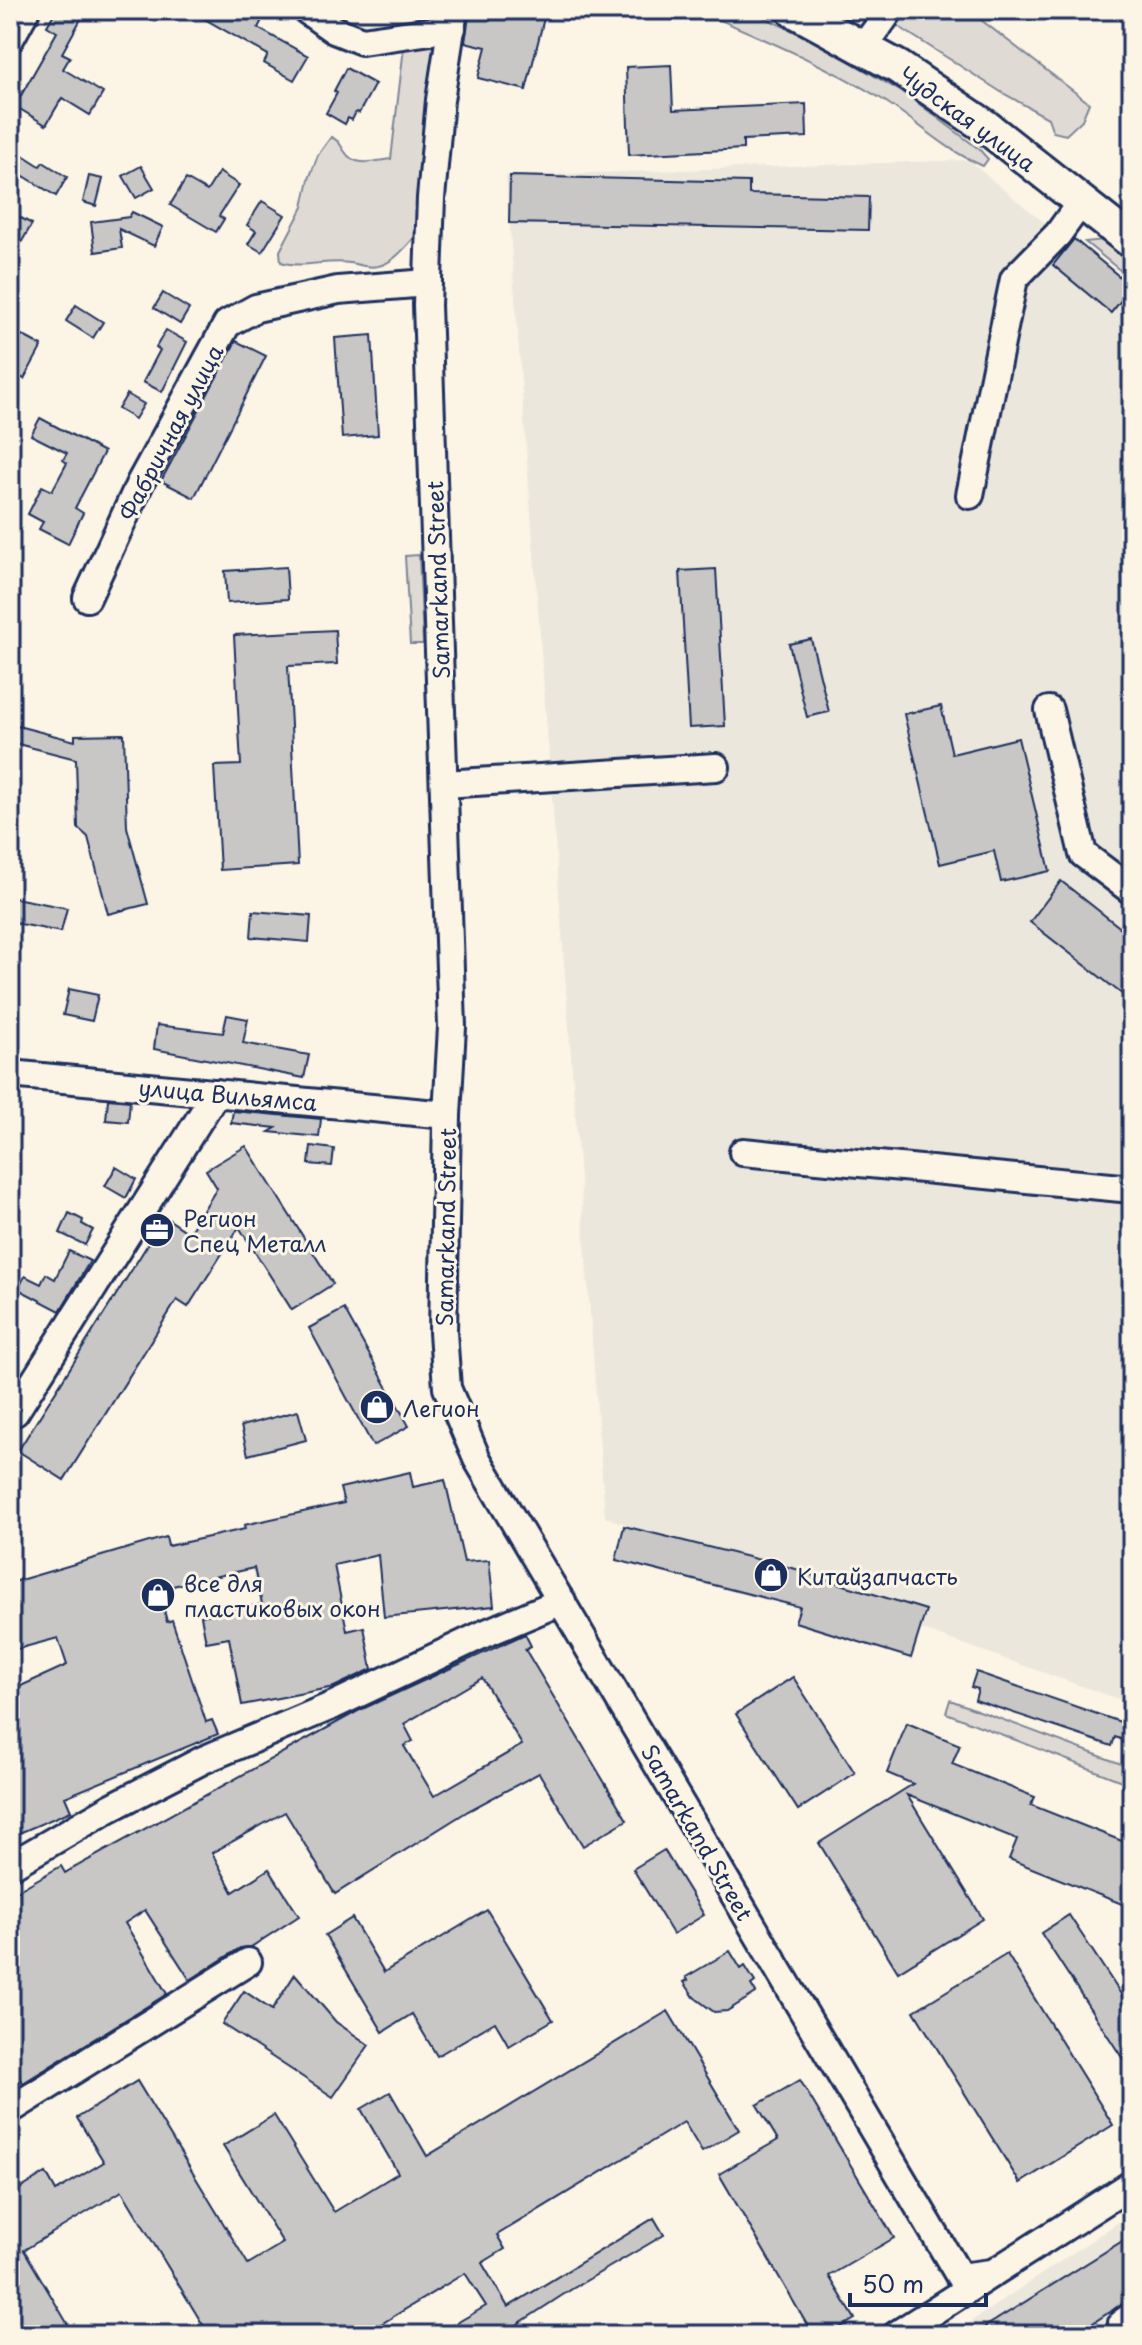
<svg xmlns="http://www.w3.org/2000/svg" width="1142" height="2345" font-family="'Playpen Sans',sans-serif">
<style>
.built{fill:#ece7dc}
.green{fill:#dfdbd4;stroke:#7d8599;stroke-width:2}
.building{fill:#c8c7c6;stroke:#1b2f5e;stroke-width:2;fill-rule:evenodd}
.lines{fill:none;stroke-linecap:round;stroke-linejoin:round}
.minor-casing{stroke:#1b2f5e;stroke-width:32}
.major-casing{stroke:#1b2f5e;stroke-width:38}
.minor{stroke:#fcf5e5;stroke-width:26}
.major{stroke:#fcf5e5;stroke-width:32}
.labels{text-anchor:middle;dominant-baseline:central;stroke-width:6;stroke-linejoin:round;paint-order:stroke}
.street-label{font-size:22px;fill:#1b2f5e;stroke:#fcf5e5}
.poi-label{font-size:22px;fill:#1b2f5e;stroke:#fcf5e5;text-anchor:start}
</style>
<rect width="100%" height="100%" fill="#fcf5e5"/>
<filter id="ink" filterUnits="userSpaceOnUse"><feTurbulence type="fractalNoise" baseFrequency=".0125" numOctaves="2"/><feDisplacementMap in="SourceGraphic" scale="16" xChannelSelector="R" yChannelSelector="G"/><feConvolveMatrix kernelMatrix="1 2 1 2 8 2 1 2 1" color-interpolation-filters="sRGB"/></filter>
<g filter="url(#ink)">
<g class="built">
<polygon points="968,160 1132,295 1132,1704 605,1517 506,176"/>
<polygon points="1132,2213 1132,2335 951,2335"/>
</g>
<g class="green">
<path d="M697 10H748L815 41 910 97 979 149 988 159 983 166C944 150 916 120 880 98 822 63 759 37 697 10Z"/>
<polygon points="902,10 968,10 1089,103 1082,120 1066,135 1053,132 1048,118 1001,92 893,23"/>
<path d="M436 42 416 236C406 246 396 260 382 265 371 269 361 265 350 263 327 259 303 269 281 262L280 251 303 207 309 179 318 155 331 137C340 141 340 145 345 152 355 168 375 161 391 159L404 47Z"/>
<polygon points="1104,240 1132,263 1132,280 1085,242"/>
<polygon points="419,555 423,644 410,644 405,556"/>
<polygon points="950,1700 1132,1768 1132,1785 946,1713"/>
</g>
<g class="building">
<polygon points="56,10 86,10 62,53 70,57 63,69 103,93 90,115 62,98 46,125 15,106 57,32 47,26"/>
<polygon points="189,10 244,10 262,20 258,28 308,56 294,80 264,63 268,55"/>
<polygon points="470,10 546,10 526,90 478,78 486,47 465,42"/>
<polygon points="671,65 673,110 806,104 807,137 743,140 743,149 629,155 626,67"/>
<polygon points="346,68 375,84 359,113 356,112 352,120 348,118 345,124 326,113 337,93 334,91"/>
<polygon points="15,150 40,166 43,162 67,177 56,196 24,176 10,197 10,158"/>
<polygon points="141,166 154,188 136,198 123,176"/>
<polygon points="219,172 239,185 219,216 224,219 216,232 170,205 186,179 207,191"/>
<polygon points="89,176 103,179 96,206 83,202"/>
<polygon points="510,176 749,182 749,194 869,197 868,230 509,223"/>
<polygon points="262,201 285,215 262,252 248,244 256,231 247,225"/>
<polygon points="10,212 32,224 10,262"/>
<polygon points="132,212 163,227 154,246 119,229 122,248 95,252 91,222 129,217"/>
<polygon points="1074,239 1132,287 1111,313 1053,265"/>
<polygon points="163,293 189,309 180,324 154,308"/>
<polygon points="76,305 103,322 93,338 66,321"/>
<polygon points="166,330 187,342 162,392 143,382 160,350 156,347"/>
<polygon points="16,332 42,346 24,379 10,371 10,344"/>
<polygon points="372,335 378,435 342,438 335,338"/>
<polygon points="236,341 266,356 194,498 161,481"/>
<polygon points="127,394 144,404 135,419 118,409"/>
<polygon points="40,418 104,452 75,508 83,513 68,544 39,529 43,522 28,514 42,486 52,491 67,463 63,460 67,453 31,435"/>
<polygon points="286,567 288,599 227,603 225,571"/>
<polygon points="716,569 725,726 689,728 680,571"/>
<polygon points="335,630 337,664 288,666 298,865 220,870 214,766 241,765 234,635"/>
<polygon points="811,639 829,712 807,717 789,644"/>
<polygon points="941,706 952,754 1018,738 1050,871 1001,882 994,851 940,864 904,714"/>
<polygon points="10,724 75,741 75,735 124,734 127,827 148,904 108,914 88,837 78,828 76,759 10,742"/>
<polygon points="1061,881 1132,937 1132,1002 1030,922"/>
<polygon points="15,898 67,908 61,932 10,922"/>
<polygon points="253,911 311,916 309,942 251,937"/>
<polygon points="69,989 98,995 92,1021 63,1015"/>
<polygon points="227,1015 248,1019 243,1043 309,1055 304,1078 154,1049 157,1025 223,1033"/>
<polygon points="108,1099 130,1101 128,1122 106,1120"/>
<polygon points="233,1111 321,1119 319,1137 269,1132 276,1128 231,1123"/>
<polygon points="246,1146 333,1284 292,1310 239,1227 188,1307 177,1300 64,1480 18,1451 165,1217 189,1233 217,1188 206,1170"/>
<polygon points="311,1146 334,1149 332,1166 309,1164"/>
<polygon points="116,1167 136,1179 126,1198 105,1186"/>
<polygon points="69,1213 83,1220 82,1224 93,1230 85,1245 60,1233"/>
<polygon points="69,1251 90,1261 60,1311 18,1289 25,1276 41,1284 46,1274 55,1279"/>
<polygon points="344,1309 409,1426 373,1446 309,1328"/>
<polygon points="298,1411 306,1440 248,1455 241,1426"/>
<polygon points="410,1472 413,1487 445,1480 464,1562 489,1560 494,1606 384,1617 378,1555 334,1565 347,1631 364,1627 372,1669 334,1687 242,1705 229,1638 206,1642 201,1616 262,1604 254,1568 159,1589 167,1622 172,1620 206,1722 212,1720 218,1734 65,1797 71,1811 10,1837 10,1691 67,1665 58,1638 10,1651 10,1583 166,1537 168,1546 245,1529 244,1525 344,1503 340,1488"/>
<polygon points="624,1526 808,1572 808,1574 926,1610 911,1658 795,1622 800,1607 616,1560"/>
<path d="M525 1634 531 1646 525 1649 627 1820 583 1846 539 1773 468 1811 335 1894 285 1812 212 1853 233 1892 269 1869 299 1916 251 1947 240 1948 190 1980 145 1910 125 1923 167 1994 23 2083 10 2061V1895L61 1866 65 1873 358 1711ZM482 1678 522 1745 434 1796 404 1746 413 1741 404 1724Z"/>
<polygon points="976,1672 1132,1726 1132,1743 1115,1737 1112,1746 975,1700 978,1689 971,1687"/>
<polygon points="793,1677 855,1773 798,1810 736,1714"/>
<polygon points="907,1723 960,1745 952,1764 1035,1797 1031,1805 1132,1845 1132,1908 1009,1859 1017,1839 907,1795 983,1919 898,1972 819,1843 913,1784 887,1773"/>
<polygon points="664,1850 704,1915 673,1934 633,1869"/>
<polygon points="487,1910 553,2020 509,2046 495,2022 437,2056 412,2014 383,2032 325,1935 352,1918 384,1972"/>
<polygon points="1069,1915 1132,2011 1132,2073 1041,1933"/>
<polygon points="730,1951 741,1969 745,1966 755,1982 751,1985 756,1993 727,2011 714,2012 694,1997 684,1982 688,1980 686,1977"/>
<polygon points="1007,1954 1113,2125 1020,2183 914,2011"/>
<polygon points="295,1974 336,2022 369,2045 333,2097 222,2024 244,1991 272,2010"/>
<polygon points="668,2011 739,2130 702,2152 684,2122 497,2235 505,2249 482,2263 508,2307 654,2218 664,2235 572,2289 518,2324 525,2335 436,2335 486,2306 465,2273 363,2335 209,2335 122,2191 24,2250 70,2328 57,2335 10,2335 10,2195 46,2173 56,2191 104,2162 77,2118 137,2081 248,2264 283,2243 223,2146 274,2115 334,2212 398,2173 361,2109 390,2092 427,2156"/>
<polygon points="800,2080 894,2238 829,2276 855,2319 827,2335 813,2335 719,2174 778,2140 757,2105"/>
<polygon points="1132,2235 1132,2300 1123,2303 1075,2335 972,2335"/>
</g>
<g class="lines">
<g class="minor-casing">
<g id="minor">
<polyline points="306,10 334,30 362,41 452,28"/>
<polyline points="454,10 440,100 431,198 427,305 452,1027 447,1115 443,1332 447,1388 477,1459 960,2277 991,2273"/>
<polyline points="10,39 26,10"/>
<polyline points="863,48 890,10"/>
<polyline points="970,495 1014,279 1058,234 1081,202"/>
<polyline points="87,598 140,483 227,324 256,308 338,290 428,283"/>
<polyline points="1049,710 1083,854 1132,891"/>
<polyline points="444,784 716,767"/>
<polyline points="10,1074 447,1115"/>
<polyline points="743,1152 1132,1189"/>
<polyline points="15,1412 216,1093"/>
<polyline points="10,1866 110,1808 203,1760 334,1705 484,1634 562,1601"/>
<polyline points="10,2110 248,1962"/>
<polyline points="1122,2323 1132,2316"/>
<polyline points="896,2335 1132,2184"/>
</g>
</g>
<g class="major-casing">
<polyline id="major" points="793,10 898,67 985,126 1132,242"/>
</g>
<use href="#minor" class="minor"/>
<use href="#major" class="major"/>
</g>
</g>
<defs>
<g id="office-disc" transform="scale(1.8)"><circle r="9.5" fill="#1b2f5e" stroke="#fcf5e5"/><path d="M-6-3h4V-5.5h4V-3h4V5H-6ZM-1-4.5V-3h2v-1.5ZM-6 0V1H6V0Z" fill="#fff"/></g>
<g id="shop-disc" transform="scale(1.8)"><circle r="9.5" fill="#1b2f5e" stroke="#fcf5e5"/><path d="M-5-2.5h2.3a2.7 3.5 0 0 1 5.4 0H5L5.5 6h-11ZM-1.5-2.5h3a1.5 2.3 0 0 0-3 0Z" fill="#fff"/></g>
</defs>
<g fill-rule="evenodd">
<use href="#office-disc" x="157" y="1230"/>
<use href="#shop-disc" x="377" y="1407"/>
<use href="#shop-disc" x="771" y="1575"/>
<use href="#shop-disc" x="158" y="1595"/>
</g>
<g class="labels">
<g class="street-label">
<text transform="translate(968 118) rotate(36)">Чудская улица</text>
<text transform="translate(170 432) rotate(-62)">Фабричная улица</text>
<text transform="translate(437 580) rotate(-92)">Samarkand Street</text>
<text transform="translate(228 1094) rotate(5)">улица Вильямса</text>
<text transform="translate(445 1227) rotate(-89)">Samarkand Street</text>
<text transform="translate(698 1832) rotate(60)">Samarkand Street</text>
</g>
<g class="poi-label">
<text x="183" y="1217">Регион<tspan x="183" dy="25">Спец Металл</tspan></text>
<text x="403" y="1407">Легион</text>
<text x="797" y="1575">Китайзапчасть</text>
<text x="184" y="1582">все для<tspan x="184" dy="25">пластиковых окон</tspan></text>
</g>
</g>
<rect width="1142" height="2345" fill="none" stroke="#fcf5e5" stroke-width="40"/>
<rect x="20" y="20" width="1102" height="2305" fill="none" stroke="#1b2f5e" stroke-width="3" filter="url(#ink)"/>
<path d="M850 2293v12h136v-12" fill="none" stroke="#1b2f5e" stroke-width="4"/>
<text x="862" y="2293" font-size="24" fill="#1b2f5e" stroke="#fcf5e5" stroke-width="6" paint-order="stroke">50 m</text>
</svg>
